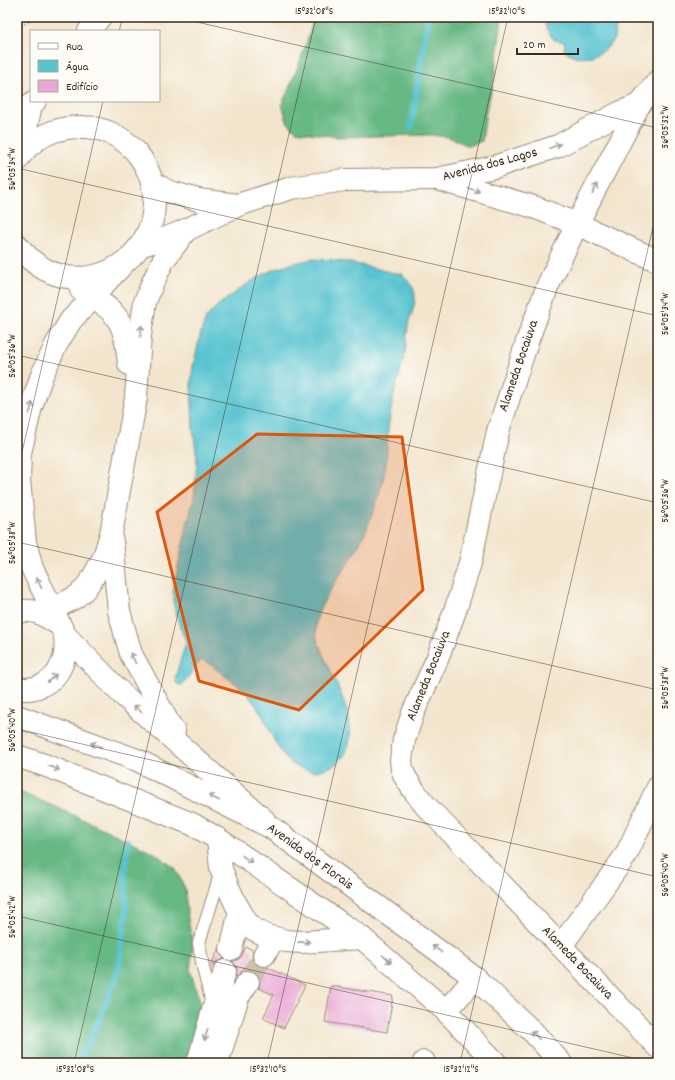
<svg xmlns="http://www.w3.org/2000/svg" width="675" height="1080" font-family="Dekko,sans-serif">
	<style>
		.forest { fill: #66b884; stroke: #507151 }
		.water { fill: #57c3d0; stroke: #497677 }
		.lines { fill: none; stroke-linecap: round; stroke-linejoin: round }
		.stream { stroke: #57c3d0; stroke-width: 6 }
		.building { fill: #eaa6d5 }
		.minor-tunnel { stroke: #cec0aa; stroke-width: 22; stroke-dasharray: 22 11; stroke-linecap: butt }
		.service-casing { stroke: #978876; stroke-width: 14 }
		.minor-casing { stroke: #978876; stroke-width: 24 }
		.tertiary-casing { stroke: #978876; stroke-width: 24 }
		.path { stroke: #978876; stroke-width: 2.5; stroke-dasharray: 1 3; stroke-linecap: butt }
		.service { stroke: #fff; stroke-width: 12 }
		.minor { stroke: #fff; stroke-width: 22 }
		.tertiary { stroke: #fff; stroke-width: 22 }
		.oneway { stroke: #a79f9a }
		.marked { fill: #df570d; fill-opacity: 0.2; stroke: #df570d; stroke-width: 3; stroke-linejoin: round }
		.ticks { fill: none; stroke: #3b2a1e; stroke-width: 1; stroke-opacity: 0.45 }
		.labels { text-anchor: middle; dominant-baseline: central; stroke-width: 3; stroke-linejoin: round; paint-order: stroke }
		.street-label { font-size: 14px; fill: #3b2a1e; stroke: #fdfcf7 }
		.neatline { fill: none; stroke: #3b2a1e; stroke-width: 1.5 }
		.ticks-label { font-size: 10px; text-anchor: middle; fill: #3b2a1e }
	</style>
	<rect width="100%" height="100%" fill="#fdfcf7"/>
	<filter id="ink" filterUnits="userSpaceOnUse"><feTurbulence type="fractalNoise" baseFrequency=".025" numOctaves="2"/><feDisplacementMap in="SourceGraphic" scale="8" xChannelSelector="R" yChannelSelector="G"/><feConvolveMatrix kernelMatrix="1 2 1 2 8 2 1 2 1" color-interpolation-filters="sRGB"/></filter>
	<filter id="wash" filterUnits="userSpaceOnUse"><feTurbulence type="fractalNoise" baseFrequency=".012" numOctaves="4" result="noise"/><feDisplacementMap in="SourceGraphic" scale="16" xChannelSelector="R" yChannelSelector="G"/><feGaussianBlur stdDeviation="0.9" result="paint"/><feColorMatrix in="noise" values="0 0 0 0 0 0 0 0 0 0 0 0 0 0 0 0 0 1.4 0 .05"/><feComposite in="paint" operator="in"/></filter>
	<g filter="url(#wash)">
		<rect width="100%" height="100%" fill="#f3e5cd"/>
		<g class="forest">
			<path d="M 314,17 L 502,17 L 494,81 L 486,112 L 482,141 L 469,146 L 448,137 L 431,135 L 337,137 L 296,131 L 287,122 L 282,104 C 295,76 306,47 314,17 Z"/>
			<path d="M 17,791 L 63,810 L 153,852 L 175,868 L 185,888 L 187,912 L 193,947 L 190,970 L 203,1011 L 199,1033 L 182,1063 L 17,1063 Z"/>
		</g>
		<g class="water">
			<path d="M 543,17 L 618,17 L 614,39 L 605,50 L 593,56 L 577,57 L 564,51 L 565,42 L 554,40 L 547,30 Z"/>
			<path d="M 313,259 C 328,259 342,261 356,264 C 372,267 386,272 402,274 C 408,280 414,286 415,295 C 416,305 410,316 408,326 C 407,332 407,338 406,344 C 406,351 404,359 402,365 C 398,380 393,395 391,410 C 387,428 388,446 386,464 C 383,487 374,511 365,533 C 354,558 336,579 323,603 C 317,613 314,626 317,638 C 326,669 363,720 346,752 C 340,764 329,769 317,771 C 313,772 310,771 306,770 C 282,766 273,736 263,717 C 260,711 255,704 251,699 C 242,687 233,682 221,673 C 214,668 209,662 201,660 L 182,685 L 177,684 L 175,678 L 186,642 L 180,627 L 174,606 L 173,590 L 186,529 L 194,498 L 196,475 L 197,458 L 193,430 L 191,383 L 193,366 L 201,332 L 206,318 L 217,306 L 250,282 L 268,272 L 289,264 Z"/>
		</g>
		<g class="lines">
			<g class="stream">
				<path d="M 411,127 L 428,17"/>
				<path d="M 76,1063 L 87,1046 L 108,999 L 119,967 L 126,912 L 125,872 L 128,841"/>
			</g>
		</g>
		<g id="blocks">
			<g class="building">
				<path d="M 246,947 L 253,950 L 252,955 L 253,961 L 257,966 L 264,967 L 267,967 L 305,985 L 284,1028 L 263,1018 L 274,995 L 259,988 L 260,982 L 259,977 L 255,972 L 249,970 L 243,971 L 236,977 L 237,968 L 234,963 L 232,961 L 235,961 L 240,958 Z"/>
				<path d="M 219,949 L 219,953 L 224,959 L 217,962 L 214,966 L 211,964 Z"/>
				<path d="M 331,986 L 393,996 L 387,1032 L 325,1022 Z"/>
			</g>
		</g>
	</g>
	<g filter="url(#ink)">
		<use href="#blocks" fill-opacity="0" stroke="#978876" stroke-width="1"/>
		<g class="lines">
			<path class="minor-tunnel" d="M 248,982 L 264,955"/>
			<g class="service-casing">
				<path id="service" d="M 212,1003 L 203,968 L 199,943 L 221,872"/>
			</g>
			<g class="minor-casing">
				<g id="minor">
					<path d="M 89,31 L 100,17"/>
					<path d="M 639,105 L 577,224 L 548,285 L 528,339 L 498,431 L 470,563 L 456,608 L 438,657 L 413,713 L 404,740 L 401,760 L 402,769 L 405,777 L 415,792 L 425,805 L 658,1047"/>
					<path d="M 20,156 L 31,105 L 35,101"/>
					<path d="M 17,160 C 32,137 57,126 84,127 C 104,127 124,138 137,153 C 148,167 155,185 154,203 C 154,257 95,295 46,270 C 34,264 25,255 17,245"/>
					<path d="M 440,180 L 534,207 L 577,224 L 658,261"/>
					<path d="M 152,182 L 167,191 L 198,200 L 238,205"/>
					<path d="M 142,245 L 164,239 L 186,230 L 238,205 L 291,188 L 345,180 L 437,179 L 494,167 L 558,146 L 619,113 L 639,105 L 658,81"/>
					<path d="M 81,290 C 91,297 106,304 114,314 C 126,328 127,346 129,364"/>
					<path d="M 112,541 L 119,611 L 131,654 L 169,724 L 174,731"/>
					<path d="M 17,612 C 33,608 42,614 55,622"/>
					<path d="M 43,614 L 76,597 L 84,590 L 92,579 L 104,557 L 111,534 L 136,398 L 140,335 L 145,302 L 152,284 L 163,261 L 186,230"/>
					<path d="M 65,635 L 122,694 L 264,820"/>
					<path d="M 17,688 C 35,692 54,683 61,666 C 66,657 66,645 65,635 L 32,568 L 25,542 L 19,480 L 20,453 L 31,407 L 42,375 L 56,345 L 71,320 L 94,297 L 105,283 L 124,263"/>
					<path d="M 218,839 L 221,869 L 228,887 L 237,906 L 246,921 L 253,929 L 267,936 L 286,941 L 302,942 L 362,938"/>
					<path d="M 561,946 L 626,855 L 658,787"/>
					<path d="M 231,949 L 240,911"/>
					<path d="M 264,955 L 274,938"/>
					<path d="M 198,1063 C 207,1032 215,1002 225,971"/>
					<path d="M 217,1063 L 238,997 L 248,982"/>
					<path d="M 424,1063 L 424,1062"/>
				</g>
			</g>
			<g class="tertiary-casing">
				<g id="tertiary">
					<path d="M 17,716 L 137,760 L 272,828 L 475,978 L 534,1033 L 561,1063"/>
					<path d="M 17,756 L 47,766 L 192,824 L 218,839 L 362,938 L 446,1011 L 496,1063"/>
					<path d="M 446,1011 L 475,978"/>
				</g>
			</g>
			<path class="path" d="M 17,27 L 39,17"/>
			<use href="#service" class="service"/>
			<use href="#minor" class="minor"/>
			<use href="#tertiary" class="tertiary"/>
		</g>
		<defs><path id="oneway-shaft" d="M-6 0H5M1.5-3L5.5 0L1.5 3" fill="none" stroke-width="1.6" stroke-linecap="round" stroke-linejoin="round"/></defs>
		<g class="oneway">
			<use href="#oneway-shaft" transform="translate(555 146) rotate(-21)"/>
			<use href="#oneway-shaft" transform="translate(595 189) rotate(-63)"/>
			<use href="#oneway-shaft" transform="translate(474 190) rotate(17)"/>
			<use href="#oneway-shaft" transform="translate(141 331) rotate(-83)"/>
			<use href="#oneway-shaft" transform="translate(31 408) rotate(-74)"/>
			<use href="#oneway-shaft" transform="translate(39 583) rotate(-115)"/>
			<use href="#oneway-shaft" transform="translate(133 658) rotate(-116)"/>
			<use href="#oneway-shaft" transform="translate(52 678) rotate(-43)"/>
			<use href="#oneway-shaft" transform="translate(138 709) rotate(-138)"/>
			<use href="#oneway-shaft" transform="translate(96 745) rotate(-160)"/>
			<use href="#oneway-shaft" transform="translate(54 768) rotate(22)"/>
			<use href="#oneway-shaft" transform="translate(214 798) rotate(-153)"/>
			<use href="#oneway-shaft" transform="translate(247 859) rotate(34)"/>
			<use href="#oneway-shaft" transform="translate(304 942) rotate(-1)"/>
			<use href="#oneway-shaft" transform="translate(437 949) rotate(-143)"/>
			<use href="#oneway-shaft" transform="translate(387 959) rotate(41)"/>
			<use href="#oneway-shaft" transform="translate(206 1035) rotate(107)"/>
			<use href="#oneway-shaft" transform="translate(535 1035) rotate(-134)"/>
		</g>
	</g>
	<path class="marked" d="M 257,434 L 402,437 L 423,590 L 299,710 L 199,681 L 157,512 Z"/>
	<path class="ticks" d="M 175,17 L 658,128M 119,31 L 123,17M 17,168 L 658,316M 17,355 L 658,503M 17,474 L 103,101M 17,542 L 658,690M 17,729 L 658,877M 17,916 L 655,1063M 74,1063 L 316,17M 267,1063 L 508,17M 460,1063 L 658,205M 653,1063 L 658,1041"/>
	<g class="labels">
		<g class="street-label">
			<text transform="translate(490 165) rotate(-15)">Avenida dos Lagos</text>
			<text transform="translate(519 366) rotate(-71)">Alameda Bocaiuva</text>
			<text transform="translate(429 676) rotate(-68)">Alameda Bocaiuva</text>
			<text transform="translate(310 857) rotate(36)">Avenida dos Florais</text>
			<text transform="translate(577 963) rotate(46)">Alameda Bocaiuva</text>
		</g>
	</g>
	<rect width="675" height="1080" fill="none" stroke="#fdfcf7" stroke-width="44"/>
	<rect x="30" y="30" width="130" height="72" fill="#fdfcf7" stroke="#afa8a0"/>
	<rect x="38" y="43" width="20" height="6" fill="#ffffff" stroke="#afa8a0"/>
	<text x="66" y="50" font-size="12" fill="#3b2a1e">Rua</text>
	<rect x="38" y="60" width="20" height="12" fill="#57c3d0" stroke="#afa8a0"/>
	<text x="66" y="70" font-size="12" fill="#3b2a1e">Água</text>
	<rect x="38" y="80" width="20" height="12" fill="#eaa6d5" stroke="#afa8a0"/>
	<text x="66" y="90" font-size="12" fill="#3b2a1e">Edifício</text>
	<path d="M517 48v6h61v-6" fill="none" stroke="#3b2a1e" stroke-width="2"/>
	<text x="523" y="48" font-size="12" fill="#3b2a1e" stroke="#fdfcf7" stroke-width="3" paint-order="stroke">20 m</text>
	<rect x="22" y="22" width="631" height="1036" class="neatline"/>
	<g class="ticks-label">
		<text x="314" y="14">15°32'08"S</text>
		<text x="507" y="14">15°32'10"S</text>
		<text transform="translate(664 127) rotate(-90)" y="4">56°05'32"W</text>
		<text transform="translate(11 169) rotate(-90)" y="4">56°05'34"W</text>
		<text transform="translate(664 314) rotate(-90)" y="4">56°05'34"W</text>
		<text transform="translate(11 356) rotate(-90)" y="4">56°05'36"W</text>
		<text transform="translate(664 501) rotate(-90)" y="4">56°05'36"W</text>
		<text transform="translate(11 543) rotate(-90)" y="4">56°05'38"W</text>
		<text transform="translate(664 688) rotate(-90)" y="4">56°05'38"W</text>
		<text transform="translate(11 730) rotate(-90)" y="4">56°05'40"W</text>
		<text transform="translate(664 875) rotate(-90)" y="4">56°05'40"W</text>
		<text transform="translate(11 917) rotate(-90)" y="4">56°05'42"W</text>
		<text x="75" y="1072">15°32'08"S</text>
		<text x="268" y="1072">15°32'10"S</text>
		<text x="461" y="1072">15°32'12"S</text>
	</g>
</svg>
